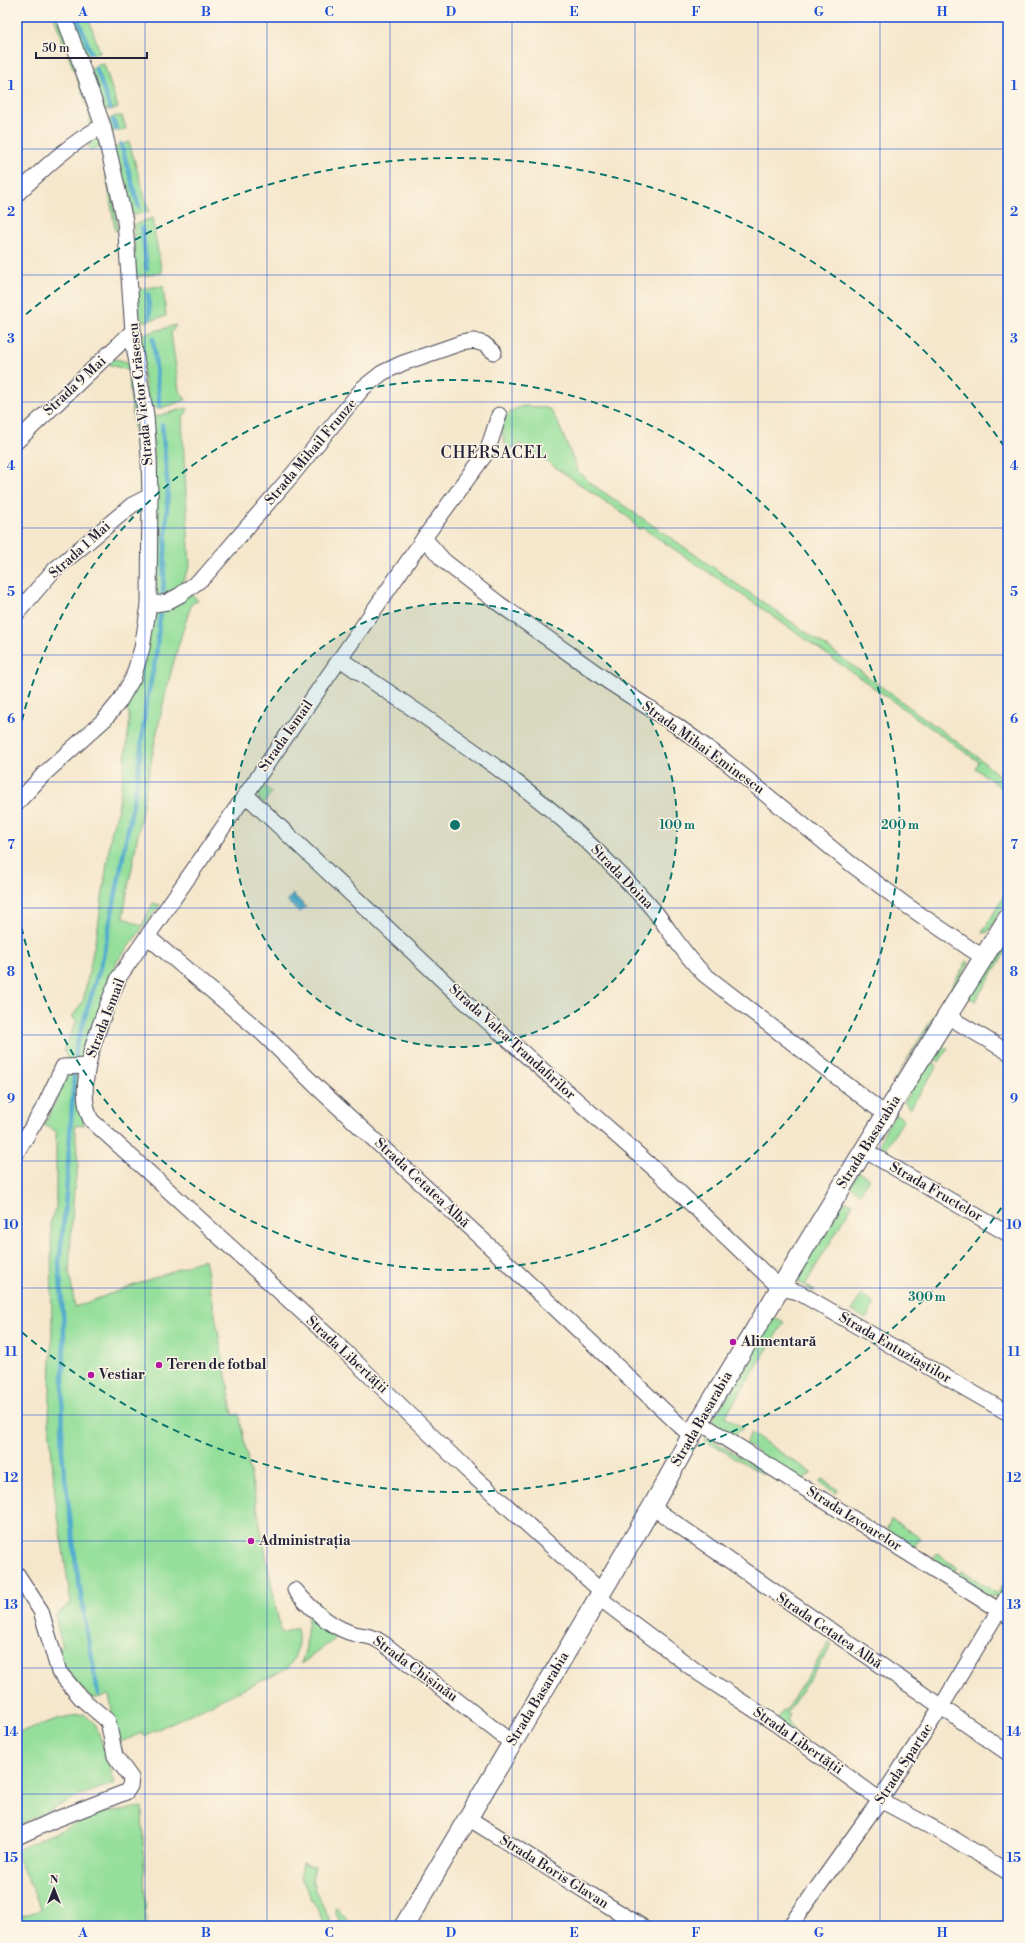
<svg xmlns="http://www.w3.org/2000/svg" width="1025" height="1943" font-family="'Libre Bodoni',serif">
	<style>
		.green { fill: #95df9b; stroke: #5c806b }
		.water { fill: #50abce; stroke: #396684 }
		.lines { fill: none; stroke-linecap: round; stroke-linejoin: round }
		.stream { stroke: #50abce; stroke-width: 4.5 }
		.minor-casing { stroke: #424051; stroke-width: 17 }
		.tertiary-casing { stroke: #424051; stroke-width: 21 }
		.minor { stroke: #fff; stroke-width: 15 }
		.tertiary { stroke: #fff; stroke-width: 19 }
		.grid { fill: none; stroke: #1d4ed8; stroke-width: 1; stroke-opacity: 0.55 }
		.ring { fill: none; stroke: #0f766e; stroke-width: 2; stroke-dasharray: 7 5 }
		.poi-dot { fill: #b5179e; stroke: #fcf5e5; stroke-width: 1.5 }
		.labels { text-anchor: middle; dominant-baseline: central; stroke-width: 3; stroke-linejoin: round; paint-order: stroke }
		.street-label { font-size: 14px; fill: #22223b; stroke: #fcf5e5 }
		.poi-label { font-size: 14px; font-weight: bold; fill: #22223b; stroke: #fcf5e5; text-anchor: start }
		.quarter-label { font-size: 16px; letter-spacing: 1px; fill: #22223b; stroke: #fcf5e5 }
		.centre { fill: #0f766e; stroke: #fcf5e5; stroke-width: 2 }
		.ring-label { font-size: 12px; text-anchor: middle; font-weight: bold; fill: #0f766e; stroke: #fcf5e5; stroke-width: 3; stroke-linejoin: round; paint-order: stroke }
		.neatline { fill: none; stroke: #1d4ed8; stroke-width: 1.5 }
		.grid-label { font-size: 13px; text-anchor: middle; font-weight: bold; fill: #1d4ed8 }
	</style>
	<rect width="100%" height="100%" fill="#fcf5e5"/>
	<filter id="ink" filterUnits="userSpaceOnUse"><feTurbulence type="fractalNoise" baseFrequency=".025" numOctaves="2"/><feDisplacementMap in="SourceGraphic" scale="8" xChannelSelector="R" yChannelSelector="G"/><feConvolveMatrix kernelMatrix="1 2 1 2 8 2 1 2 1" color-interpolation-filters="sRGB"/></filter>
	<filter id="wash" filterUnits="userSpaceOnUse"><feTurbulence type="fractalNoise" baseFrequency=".012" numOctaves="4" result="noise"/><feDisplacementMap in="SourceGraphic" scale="16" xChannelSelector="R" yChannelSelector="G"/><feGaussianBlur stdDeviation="0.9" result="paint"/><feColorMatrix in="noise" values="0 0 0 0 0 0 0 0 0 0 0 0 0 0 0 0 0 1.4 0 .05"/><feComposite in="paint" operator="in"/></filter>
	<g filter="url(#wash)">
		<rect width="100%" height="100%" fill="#f5e7cc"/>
		<g class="green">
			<path d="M 54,17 L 59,17 L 67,44 L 65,47 Z"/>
			<path d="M 69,17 L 88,17 L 100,52 L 83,56 Z"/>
			<path d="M 70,54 L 93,113 L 93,122 L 89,126 L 91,115 L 68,55 Z"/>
			<path d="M 104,64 L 118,108 L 109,110 L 102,109 L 89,71 L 97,65 Z"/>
			<path d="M 116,116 L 122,116 L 126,129 L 110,132 L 108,120 Z"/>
			<path d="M 96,138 L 98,138 C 110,168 114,199 118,230 L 115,231 L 104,158 L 99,146 L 90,150 L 88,143 Z"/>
			<path d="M 129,142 L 149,211 L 135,215 L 131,214 L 113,148 Z"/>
			<path d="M 152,218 L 162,273 L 135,277 L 134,225 Z"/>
			<path d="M 163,286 L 166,316 L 144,322 L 138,315 L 135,289 Z"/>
			<path d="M 176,325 L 171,333 L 179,390 L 186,400 L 158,409 L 149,406 L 137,341 L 141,335 Z"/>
			<path d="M 114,359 C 121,360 129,361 133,368 C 142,382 143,452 144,473 L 139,473 L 128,370 L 110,365 L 110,361 Z"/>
			<path d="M 523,406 L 543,407 L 551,410 L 558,423 L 578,471 L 590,483 L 664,533 L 827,647 L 979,758 L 1008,784 L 1008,793 L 975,768 L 979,762 L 757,605 L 643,528 L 638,529 L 628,517 L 521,444 L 508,450 C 498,429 499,413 523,406 Z"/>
			<path d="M 187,408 L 188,410 L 182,419 L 190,567 L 176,593 L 157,598 L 153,417 Z"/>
			<path d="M 191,593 L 198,601 L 192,603 C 165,680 151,759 137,839 C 133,865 127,891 123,917 L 142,926 L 153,903 L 160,905 L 116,963 L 85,1054 L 79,1059 L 68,1061 L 64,1049 L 77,1021 L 72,1017 L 83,1001 L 98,927 L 112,828 L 118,811 L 129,727 L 129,714 L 125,706 L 151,612 Z"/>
			<path d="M 262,785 L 272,792 L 263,804 C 257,796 255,793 262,785 Z"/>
			<path d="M 1008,889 L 1008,899 L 988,932 L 982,933 Z"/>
			<path d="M 1008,932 L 1008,948 L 975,1001 L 968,997 Z"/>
			<path d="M 967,961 L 969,963 L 952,991 L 950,989 Z"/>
			<path d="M 938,1009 L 939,1012 L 893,1083 Z"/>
			<path d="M 937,1046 L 948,1048 L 939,1062 L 930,1056 Z"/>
			<path d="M 927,1060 L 937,1066 L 910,1109 L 904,1102 Z"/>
			<path d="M 71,1074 L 79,1077 L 82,1085 L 84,1125 L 75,1126 L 78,1166 L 74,1189 L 69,1270 L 75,1307 L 205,1259 L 233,1415 L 239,1414 L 279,1623 L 282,1633 L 297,1628 C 300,1643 297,1656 287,1669 L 143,1736 L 142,1733 L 118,1743 L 109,1695 L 92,1699 C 78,1683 63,1671 58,1649 L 62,1645 L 55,1616 L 71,1603 L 55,1495 L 49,1421 L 52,1332 L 51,1219 L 56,1208 L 56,1131 L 44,1125 L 55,1103 L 65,1076 Z"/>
			<path d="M 895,1114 L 904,1119 L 885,1150 L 888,1155 L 913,1168 L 908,1170 C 901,1165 890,1161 884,1154 C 874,1143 889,1124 895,1114 Z"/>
			<path d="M 859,1172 L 869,1178 L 860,1193 L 850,1186 Z"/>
			<path d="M 844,1200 L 853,1204 L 805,1285 L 815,1291 L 811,1291 L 800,1283 L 797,1276 Z"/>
			<path d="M 861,1295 L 875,1303 L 866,1319 L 852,1311 Z"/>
			<path d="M 775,1319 L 784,1322 L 725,1417 L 743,1428 L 734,1436 L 713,1423 L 712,1420 L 771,1320 Z"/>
			<path d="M 751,1433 L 812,1473 L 802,1480 L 745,1444 Z"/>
			<path d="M 707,1437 L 765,1472 L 763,1474 L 704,1440 Z"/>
			<path d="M 822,1479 L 838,1490 L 836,1493 L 820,1483 Z"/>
			<path d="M 891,1519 L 920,1538 L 914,1548 L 888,1533 L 887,1528 Z"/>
			<path d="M 937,1554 L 958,1568 L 953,1575 L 932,1562 Z"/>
			<path d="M 962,1571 L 998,1594 L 1008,1576 L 1008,1588 L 1001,1598 L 985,1595 L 957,1577 Z"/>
			<path d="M 308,1614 L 340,1635 L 301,1664 L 306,1647 Z"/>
			<path d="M 829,1643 L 832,1645 L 787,1713 L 790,1715 L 787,1720 L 796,1734 L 777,1720 L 783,1710 L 785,1711 Z"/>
			<path d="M 84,1714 L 96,1725 L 115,1783 L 82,1795 L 18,1825 L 17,1733 L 60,1718 Z"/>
			<path d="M 142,1807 L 146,1926 L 17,1926 L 17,1917 L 42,1910 L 17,1857 L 17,1850 L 99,1813 Z"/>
			<path d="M 302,1863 L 315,1867 L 312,1880 L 315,1890 L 333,1926 L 326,1926 L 301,1878 Z"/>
			<path d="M 335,1906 L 352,1926 L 343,1926 L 335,1912 Z"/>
		</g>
		<path class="water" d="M 293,894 L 306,907 L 299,913 L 287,901 Z"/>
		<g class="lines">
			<g class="stream">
				<path d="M 77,17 L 91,53"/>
				<path d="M 96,68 L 110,108"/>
				<path d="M 113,120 L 116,129"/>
				<path d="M 121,144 L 139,207"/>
				<path d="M 142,228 L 147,269"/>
				<path d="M 148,294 L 150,318"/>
				<path d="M 153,338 L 160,406"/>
				<path d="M 162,425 L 168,490 L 163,593"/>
				<path d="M 98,1694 L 76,1565 L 62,1452 L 64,1326 L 59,1263 L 65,1209 L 76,1046 L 103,957 L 116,893 L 137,782 L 146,704 L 156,657 L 160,615"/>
			</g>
		</g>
	</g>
	<g filter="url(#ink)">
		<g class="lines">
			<g class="minor-casing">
				<g id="minor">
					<path d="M 17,194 C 43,169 71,142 103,126"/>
					<path d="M 499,415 L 487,452 L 424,538 L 119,977 C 104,1014 72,1082 91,1120 L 336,1343 L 467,1470 L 601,1591"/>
					<path d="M 17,441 L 133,331"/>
					<path d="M 424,538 L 444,561 L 498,603 L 609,682 L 677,726 L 720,757 L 851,864 L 906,905 L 972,950 L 984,957"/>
					<path d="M 149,605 L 167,602 L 180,595 L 204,577 L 292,475 L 363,388 L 382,373 L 403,363 L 461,343 L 474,341 L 484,344 L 494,352"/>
					<path d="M 17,613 L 53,571 L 132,505 L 150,496"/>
					<path d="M 340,659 C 429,721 524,779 602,856 C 620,874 640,893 656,913 C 672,934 686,957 705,975 L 886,1115"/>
					<path d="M 246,795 L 469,1005 L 659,1173 L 780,1288 L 798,1292 L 1008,1413"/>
					<path d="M 17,803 L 44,774 L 105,719 L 119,702 L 133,678 L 142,648 L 149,605 L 150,496 L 149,457 L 146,415 L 134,346 L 125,221 L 103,126 L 64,17"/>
					<path d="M 148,937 L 262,1033 L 319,1089 L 486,1243 L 691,1436"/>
					<path d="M 947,1016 L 1008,1052"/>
					<path d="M 864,1150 L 1008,1234"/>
					<path d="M 17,1152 L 44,1107 L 63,1067 L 88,1066"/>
					<path d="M 699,1422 L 1008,1616"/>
					<path d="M 652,1507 L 1008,1753"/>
					<path d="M 17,1574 L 41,1611 L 59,1672 L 81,1698 L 108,1721 L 115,1756 L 131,1778 L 130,1786 L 126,1792 L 52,1821 L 17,1837"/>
					<path d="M 295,1590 C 310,1608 331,1628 355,1634 C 369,1637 371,1635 384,1644 L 512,1743"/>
					<path d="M 598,1597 L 700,1674 L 776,1724 L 880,1800 L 952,1838 L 1008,1872"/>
					<path d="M 468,1818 L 641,1926"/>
					<path d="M 790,1926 L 880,1800 L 941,1707 L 1008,1595"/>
				</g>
			</g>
			<g class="tertiary-casing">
				<path id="tertiary" d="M 404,1926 L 652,1507 L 699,1422 L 864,1150 L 1008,918"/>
			</g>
			<use href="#minor" class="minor"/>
			<use href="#tertiary" class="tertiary"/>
		</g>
	</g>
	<path class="grid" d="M 145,17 L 145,1926M 267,17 L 267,1926M 390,17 L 390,1926M 512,17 L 512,1926M 635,17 L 635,1926M 758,17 L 758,1926M 880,17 L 880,1926M 17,149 L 1008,149M 17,275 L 1008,275M 17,402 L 1008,402M 17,528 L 1008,528M 17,655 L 1008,655M 17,782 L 1008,782M 17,908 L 1008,908M 17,1035 L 1008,1035M 17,1161 L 1008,1161M 17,1288 L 1008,1288M 17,1415 L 1008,1415M 17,1541 L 1008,1541M 17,1668 L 1008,1668M 17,1794 L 1008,1794"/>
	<circle cx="455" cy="825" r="222" fill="#0f766e" fill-opacity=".12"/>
	<g class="ring">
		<circle cx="455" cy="825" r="222"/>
		<path d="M17 744A445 445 0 1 1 17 906"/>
		<path d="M1008 1198A667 667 0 0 1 17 1328M17 322A667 667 0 0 1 1008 452"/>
	</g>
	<g class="poi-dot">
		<circle cx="733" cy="1342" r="4"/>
		<circle cx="159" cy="1365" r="4"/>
		<circle cx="91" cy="1375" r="4"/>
		<circle cx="251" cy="1541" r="4"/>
	</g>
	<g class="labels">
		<g class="street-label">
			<text transform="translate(75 386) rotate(-43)">Strada 9 Mai</text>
			<text transform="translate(141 394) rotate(-96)">Strada Victor Crăsescu</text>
			<text transform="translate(311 452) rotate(-50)">Strada Mihail Frunze</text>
			<text transform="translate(80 550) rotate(-42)">Strada 1 Mai</text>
			<text transform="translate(286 736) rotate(-55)">Strada Ismail</text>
			<text transform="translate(703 748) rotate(36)">Strada Mihai Eminescu</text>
			<text transform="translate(622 877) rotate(46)">Strada Doina</text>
			<text transform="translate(106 1018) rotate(-69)">Strada Ismail</text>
			<text transform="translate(512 1042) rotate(42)">Strada Valea Trandafirilor</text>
			<text transform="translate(869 1142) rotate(-58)">Strada Basarabia</text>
			<text transform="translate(422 1183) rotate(43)">Strada Cetatea Albă</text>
			<text transform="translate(936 1192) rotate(30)">Strada Fructelor</text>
			<text transform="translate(895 1348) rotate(30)">Strada Entuziaștilor</text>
			<text transform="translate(347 1355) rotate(43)">Strada Libertății</text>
			<text transform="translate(702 1419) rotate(-60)">Strada Basarabia</text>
			<text transform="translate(854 1519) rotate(32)">Strada Izvoarelor</text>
			<text transform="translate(829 1631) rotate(34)">Strada Cetatea Albă</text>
			<text transform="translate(415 1669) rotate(36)">Strada Chișinău</text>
			<text transform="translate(538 1699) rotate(-59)">Strada Basarabia</text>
			<text transform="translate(798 1741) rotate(35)">Strada Libertății</text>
			<text transform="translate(904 1764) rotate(-57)">Strada Spartac</text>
			<text transform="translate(554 1872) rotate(32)">Strada Boris Glavan</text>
		</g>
		<g class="poi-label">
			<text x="741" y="1342">Alimentară</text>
			<text x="167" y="1365">Teren de fotbal</text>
			<text x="99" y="1375">Vestiar</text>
			<text x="259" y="1541">Administrația</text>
		</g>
		<g class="quarter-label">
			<text x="494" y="453">CHERSACEL</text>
		</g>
	</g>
	<circle cx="455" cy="825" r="6" class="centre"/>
	<g class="ring-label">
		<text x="677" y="829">100 m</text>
		<text x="900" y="829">200 m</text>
		<text x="927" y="1301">300 m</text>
	</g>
	<rect width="1025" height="1943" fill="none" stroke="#fcf5e5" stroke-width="44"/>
	<g transform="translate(54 1889)" stroke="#fcf5e5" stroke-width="3" paint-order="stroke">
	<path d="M0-3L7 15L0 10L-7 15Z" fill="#22223b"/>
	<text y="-6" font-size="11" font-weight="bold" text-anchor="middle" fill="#22223b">N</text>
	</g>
	<path d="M36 52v6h111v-6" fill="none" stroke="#22223b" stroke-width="2"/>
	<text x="42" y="52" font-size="12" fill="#22223b" stroke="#fcf5e5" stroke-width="3" paint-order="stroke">50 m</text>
	<rect x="22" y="22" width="981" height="1899" class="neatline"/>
	<g class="grid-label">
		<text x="83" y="16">A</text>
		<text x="206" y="16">B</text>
		<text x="329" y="16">C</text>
		<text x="451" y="16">D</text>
		<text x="574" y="16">E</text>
		<text x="696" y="16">F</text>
		<text x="819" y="16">G</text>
		<text x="942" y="16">H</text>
		<text x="11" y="90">1</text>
		<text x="1014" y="90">1</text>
		<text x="11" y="216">2</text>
		<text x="1014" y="216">2</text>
		<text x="11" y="343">3</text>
		<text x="1014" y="343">3</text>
		<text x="11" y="470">4</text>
		<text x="1014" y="470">4</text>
		<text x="11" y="596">5</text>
		<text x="1014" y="596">5</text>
		<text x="11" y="723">6</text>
		<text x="1014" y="723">6</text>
		<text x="11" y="849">7</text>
		<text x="1014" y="849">7</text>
		<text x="11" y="976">8</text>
		<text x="1014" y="976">8</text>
		<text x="11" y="1103">9</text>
		<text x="1014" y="1103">9</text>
		<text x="11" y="1229">10</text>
		<text x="1014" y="1229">10</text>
		<text x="11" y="1356">11</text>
		<text x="1014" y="1356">11</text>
		<text x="11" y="1482">12</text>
		<text x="1014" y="1482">12</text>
		<text x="11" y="1609">13</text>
		<text x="1014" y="1609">13</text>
		<text x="11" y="1736">14</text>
		<text x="1014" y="1736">14</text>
		<text x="11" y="1862">15</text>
		<text x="1014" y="1862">15</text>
		<text x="83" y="1937">A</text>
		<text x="206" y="1937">B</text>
		<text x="329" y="1937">C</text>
		<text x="451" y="1937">D</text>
		<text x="574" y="1937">E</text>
		<text x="696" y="1937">F</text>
		<text x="819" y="1937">G</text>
		<text x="942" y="1937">H</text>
	</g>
</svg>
